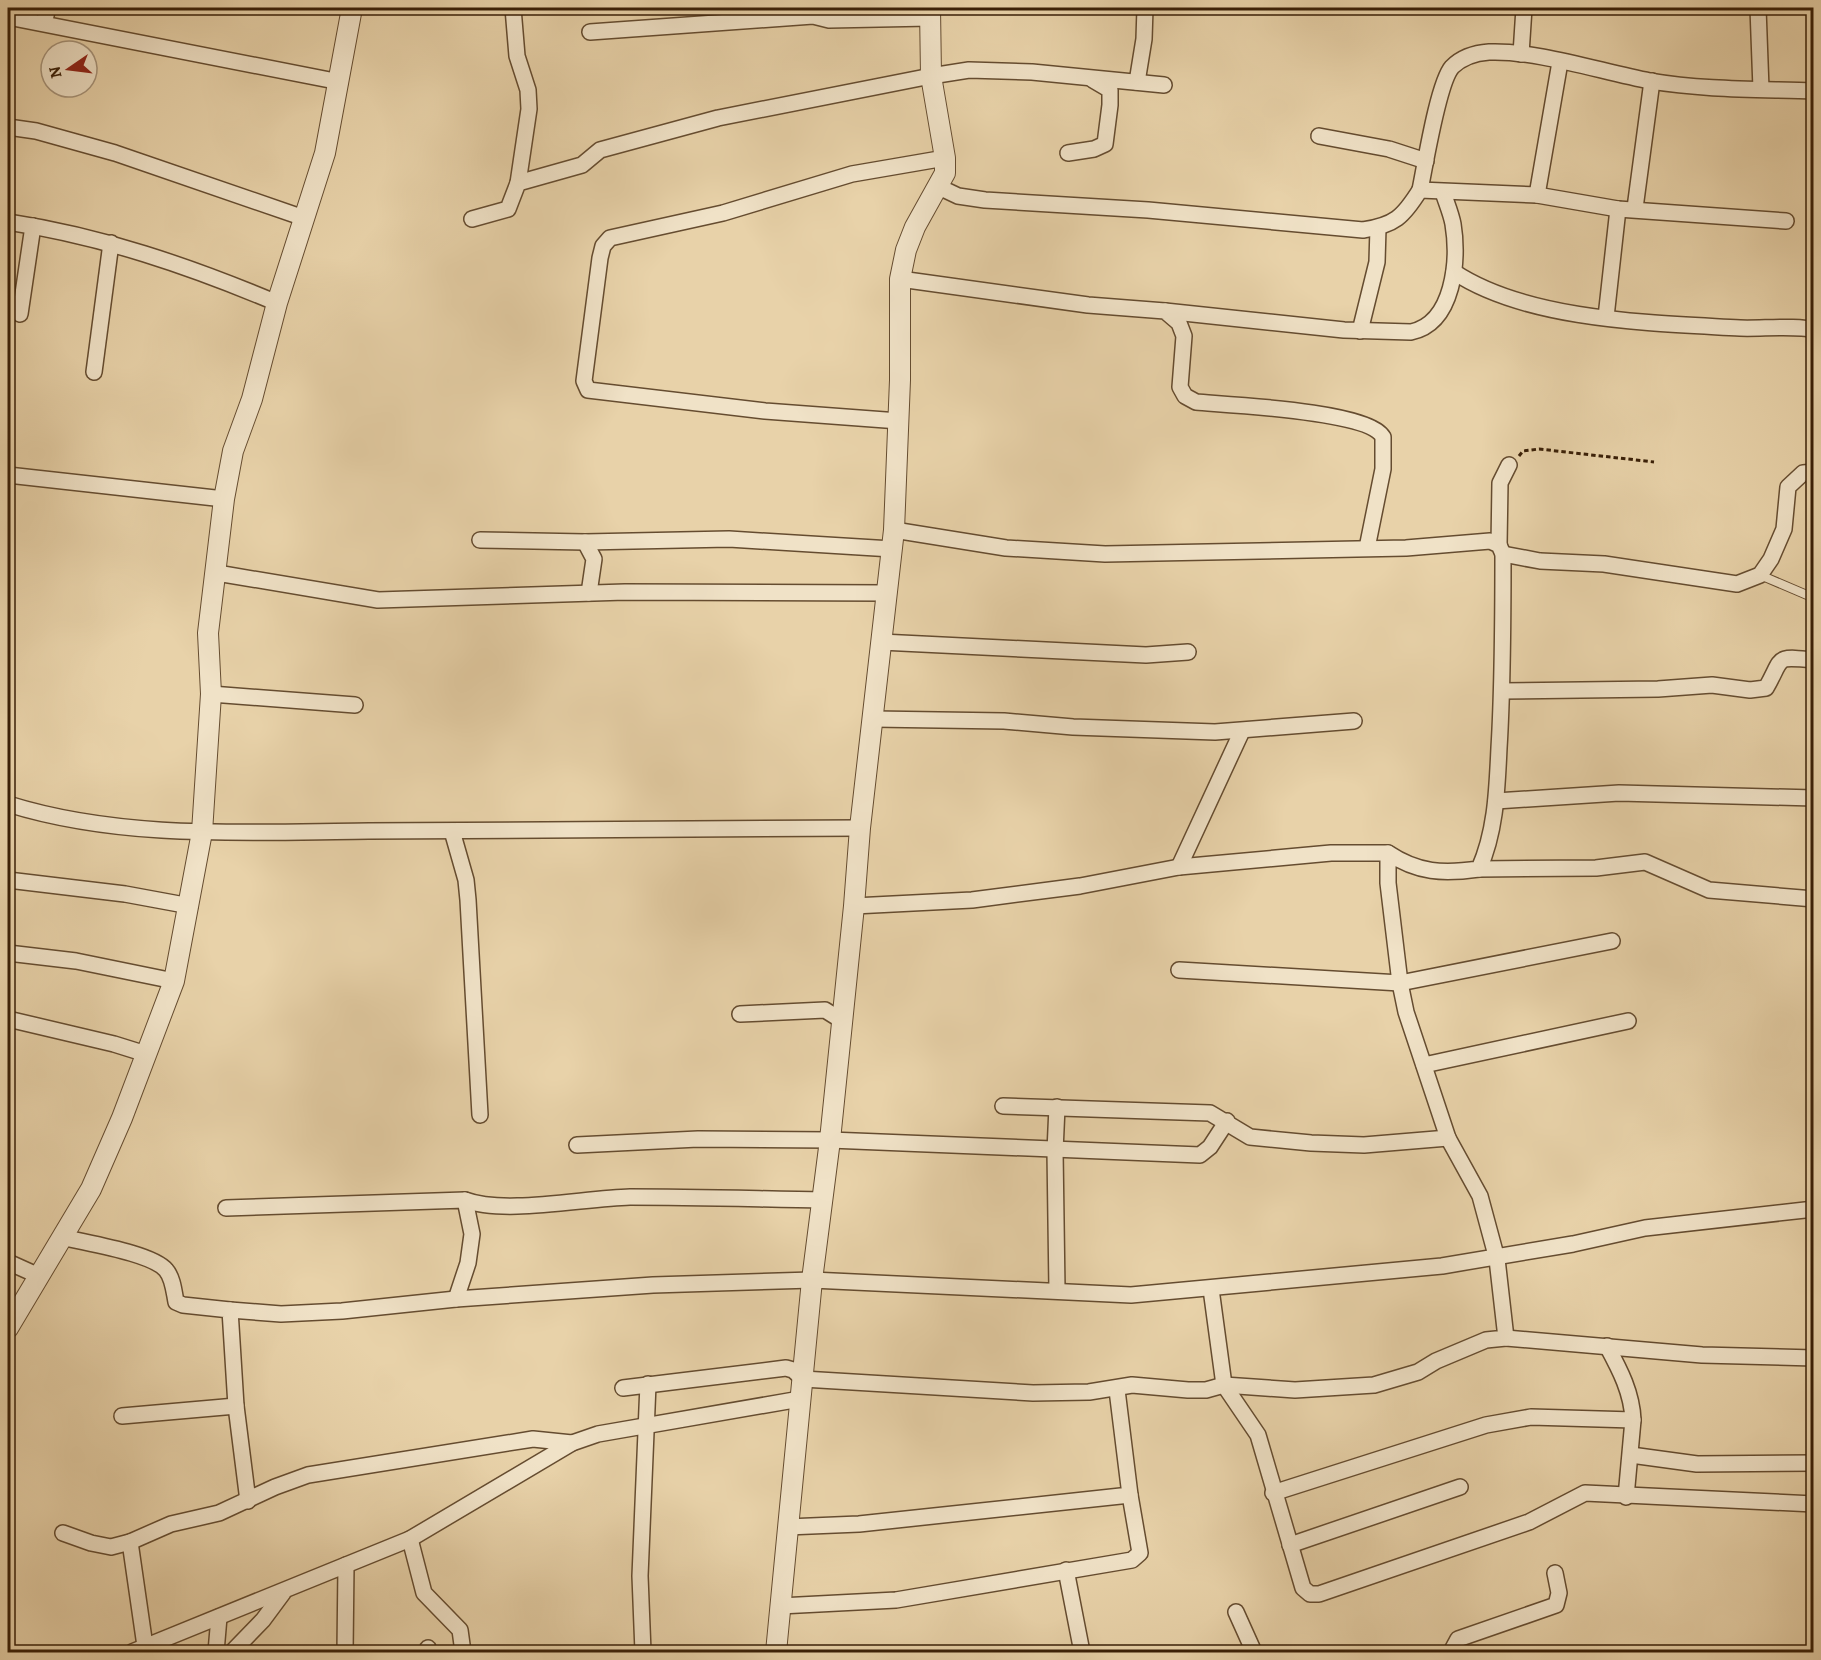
<svg xmlns="http://www.w3.org/2000/svg" width="1821" height="1660" font-family="Alegreya,serif">
	<style>
		.lines { fill: none; stroke-linecap: round; stroke-linejoin: round }
		.service-casing { stroke: #654c30; stroke-width: 10 }
		.minor-casing { stroke: #654c30; stroke-width: 18 }
		.tertiary-casing { stroke: #654c30; stroke-width: 22 }
		.path { stroke: #391f07; stroke-width: 3; stroke-dasharray: 4.5 3; stroke-linecap: butt }
		.service { stroke: #f0e2c7; stroke-width: 8 }
		.minor { stroke: #f0e2c7; stroke-width: 15 }
		.tertiary { stroke: #f0e2c7; stroke-width: 20 }
	</style>
	<rect width="100%" height="100%" fill="#e8d2a9"/>
	<filter id="stains"><feTurbulence type="fractalNoise" baseFrequency=".00333" numOctaves="4"/><feColorMatrix values="0 0 0 0 .2 0 0 0 0 .09 0 0 0 0 .02 0 0 0 .5 -.17"/></filter>
	<radialGradient id="worn" r=".72"><stop offset=".6" stop-color="#630" stop-opacity="0"/><stop offset="1" stop-color="#630" stop-opacity=".3"/></radialGradient>
	<g class="lines">
		<g class="service-casing">
			<path id="service" d="M 1760,575 L 1814,598"/>
		</g>
		<g class="minor-casing">
			<g id="minor">
				<path d="M 513,8 L 517,56 L 528,90 L 529,109 L 518,183"/>
				<path d="M 1758,8 L 1761,89"/>
				<path d="M 8,17 L 340,82"/>
				<path d="M 44,23 L 48,8"/>
				<path d="M 590,32 L 813,16 L 829,20 L 930,18"/>
				<path d="M 1521,54 L 1524,8"/>
				<path d="M 1137,82 L 1144,39 L 1145,8"/>
				<path d="M 8,127 L 36,131 L 115,153 L 304,218"/>
				<path d="M 1319,136 L 1389,149 L 1426,161"/>
				<path d="M 1068,153 L 1094,149 L 1105,144 L 1110,105 L 1110,90 L 1093,80"/>
				<path d="M 939,187 L 958,196 L 985,200 L 1148,210 L 1363,230 C 1395,225 1403,217 1420,190 L 1537,195 L 1618,209 L 1786,221"/>
				<path d="M 1420,190 C 1425,166 1438,83 1452,67 C 1462,57 1475,53 1489,52 C 1536,50 1602,72 1650,81 C 1704,90 1759,89 1814,91"/>
				<path d="M 1537,195 L 1560,62"/>
				<path d="M 1635,208 L 1652,81"/>
				<path d="M 472,219 L 508,209 L 518,183 L 582,165 L 600,150 L 718,118 L 931,76 L 969,70 L 1032,72 L 1164,85"/>
				<path d="M 8,222 C 101,236 189,266 277,303"/>
				<path d="M 1454,272 C 1528,321 1653,323 1740,328 C 1759,329 1798,325 1814,330"/>
				<path d="M 900,279 L 1088,305 L 1165,311 L 1179,323 L 1184,336 L 1180,387 L 1185,396 L 1196,402 C 1230,405 1369,411 1383,437 L 1383,469 L 1367,548"/>
				<path d="M 1165,311 L 1344,330 L 1411,332 C 1454,323 1459,260 1453,224 C 1451,213 1446,202 1443,192"/>
				<path d="M 20,314 L 33,226"/>
				<path d="M 1606,317 L 1618,209"/>
				<path d="M 1360,331 L 1377,262 L 1378,228"/>
				<path d="M 94,372 L 111,243"/>
				<path d="M 899,421 L 765,411 L 588,390 L 584,381 L 600,258 L 603,246 L 610,238 L 723,213 L 852,174 L 945,158"/>
				<path d="M 8,475 L 224,499"/>
				<path d="M 480,540 L 585,542 L 729,539 L 892,549"/>
				<path d="M 585,542 L 594,559 L 589,593"/>
				<path d="M 1499,545 L 1500,483 L 1509,465"/>
				<path d="M 1503,554 L 1540,561 L 1604,564 L 1737,584 L 1760,575 L 1771,559 L 1784,529 L 1788,487 L 1803,473 L 1814,472"/>
				<path d="M 217,573 L 378,600 L 625,592 L 886,593"/>
				<path d="M 881,642 L 1146,655 L 1188,652"/>
				<path d="M 1502,691 L 1658,689 L 1712,685 L 1750,690 L 1766,688 C 1784,657 1773,656 1814,660"/>
				<path d="M 211,694 L 355,705"/>
				<path d="M 874,719 L 1004,721 L 1073,727 L 1215,732 L 1354,721"/>
				<path d="M 1496,801 L 1619,793 L 1814,798"/>
				<path d="M 8,804 C 123,840 249,832 369,831 C 532,830 696,828 860,828"/>
				<path d="M 452,831 L 466,880 L 468,900 L 480,1115"/>
				<path d="M 1179,867 L 1242,731"/>
				<path d="M 1479,869 L 1596,868 L 1645,862 L 1709,890 L 1814,899"/>
				<path d="M 8,880 L 125,894 L 190,906"/>
				<path d="M 854,906 L 972,900 L 1080,886 L 1179,867 L 1331,853 L 1388,853"/>
				<path d="M 8,953 L 76,961 L 174,981"/>
				<path d="M 1179,970 L 1400,983 L 1612,941"/>
				<path d="M 740,1014 L 825,1010 L 841,1020"/>
				<path d="M 8,1019 L 114,1044 L 146,1054"/>
				<path d="M 1424,1065 L 1628,1021"/>
				<path d="M 1003,1106 L 1210,1113 L 1250,1137 L 1311,1143 L 1364,1145 L 1448,1138"/>
				<path d="M 577,1145 L 698,1139 L 830,1140 L 1200,1155 L 1210,1147 L 1227,1121"/>
				<path d="M 465,1200 C 505,1215 584,1198 630,1197 C 694,1197 759,1199 823,1200"/>
				<path d="M 226,1208 L 465,1200 L 472,1234 L 468,1263 L 456,1299"/>
				<path d="M 62,1237 C 85,1243 152,1253 166,1270 C 173,1278 174,1292 176,1302 L 183,1305 L 230,1310 L 236,1406 L 248,1501"/>
				<path d="M 8,1262 L 39,1276"/>
				<path d="M 1211,1289 L 1224,1385 L 1258,1435 L 1303,1588 L 1310,1594 L 1319,1594 L 1529,1522 L 1585,1493 L 1814,1504"/>
				<path d="M 1057,1290 L 1055,1151 L 1057,1107"/>
				<path d="M 230,1310 L 281,1314 L 342,1311 L 456,1299 L 653,1285 L 812,1280 L 1131,1295 L 1442,1266 L 1573,1244 L 1645,1228 L 1814,1209"/>
				<path d="M 1506,1338 L 1702,1355 L 1814,1358"/>
				<path d="M 623,1388 L 786,1368 L 793,1370 L 803,1379 L 1033,1393 L 1089,1392 L 1132,1385 L 1188,1390 L 1206,1390 L 1224,1385 L 1295,1390 L 1374,1385 L 1418,1372 L 1436,1361 L 1486,1340 L 1506,1338 L 1497,1259 L 1480,1196 L 1448,1138 L 1406,1012 L 1400,983 L 1388,883 L 1388,853 C 1418,873 1443,874 1479,869 C 1496,831 1497,789 1499,748 C 1503,683 1503,619 1503,554 L 1499,545 L 1490,541 L 1406,548 L 1105,554 L 1006,548 L 894,530"/>
				<path d="M 122,1416 L 236,1406"/>
				<path d="M 1631,1455 L 1697,1464 L 1814,1463"/>
				<path d="M 1273,1493 L 1486,1425 L 1531,1417 L 1633,1420 C 1632,1393 1620,1370 1607,1346"/>
				<path d="M 1626,1497 L 1633,1420"/>
				<path d="M 787,1527 L 859,1524 L 1130,1495 L 1117,1390"/>
				<path d="M 63,1533 L 91,1543 L 111,1547 L 130,1542 L 171,1524 L 219,1513 L 275,1487 L 308,1475 L 533,1439 L 572,1443"/>
				<path d="M 410,1539 L 424,1593 L 460,1630 L 463,1652"/>
				<path d="M 130,1542 L 145,1646"/>
				<path d="M 1290,1545 L 1460,1487"/>
				<path d="M 346,1565 L 410,1539 L 572,1443 L 598,1434 L 800,1399"/>
				<path d="M 1066,1570 L 1082,1652"/>
				<path d="M 780,1606 L 896,1600 L 1132,1560 L 1140,1553 L 1130,1495"/>
				<path d="M 1236,1612 L 1254,1652"/>
				<path d="M 428,1648 L 429,1652"/>
				<path d="M 132,1652 L 346,1565 L 345,1652"/>
				<path d="M 216,1652 L 219,1617"/>
				<path d="M 232,1652 L 263,1620 L 283,1593"/>
				<path d="M 643,1652 L 640,1576 L 648,1384"/>
				<path d="M 1451,1652 L 1458,1639 L 1556,1605 L 1559,1593 L 1555,1573"/>
			</g>
		</g>
		<g class="tertiary-casing">
			<g id="tertiary">
				<path d="M 8,1328 L 91,1189 L 122,1118 L 174,981 L 202,832 L 211,694 L 208,633 L 224,499 L 233,451 L 252,399 L 277,303 L 325,153 L 352,8"/>
				<path d="M 776,1652 L 812,1280 L 830,1140 L 854,906 L 860,828 L 894,530 L 900,380 L 900,279 L 906,250 L 915,227 L 945,173 L 945,158 L 931,76 L 930,8"/>
			</g>
		</g>
		<path class="path" d="M 1519,456 L 1523,451 L 1539,449 L 1654,462"/>
		<use href="#service" class="service"/>
		<use href="#minor" class="minor"/>
		<use href="#tertiary" class="tertiary"/>
	</g>
	<rect width="1821" height="1660" fill="none" stroke="#e8d2a9" stroke-width="30"/>
	<rect x="9" y="9" width="1803" height="1642" fill="none" stroke="#391f07" stroke-width="3"/>
	<rect x="15" y="15" width="1791" height="1630" fill="none" stroke="#391f07" stroke-width="1.5"/>
	<g transform="translate(69 69) rotate(256)"><circle r="28" fill="#f0e2c7" stroke="#a7947a" stroke-width="1.5"/>
	<path d="M0-4.5L10 22L0 15L-10 22Z" fill="#8f2418"/>
	<text y="-9" font-size="16" font-weight="bold" text-anchor="middle" fill="#391f07">N</text>
	</g>
	<rect width="100%" height="100%" filter="url(#stains)"/>
	<rect width="100%" height="100%" fill="url(#worn)"/>
</svg>
